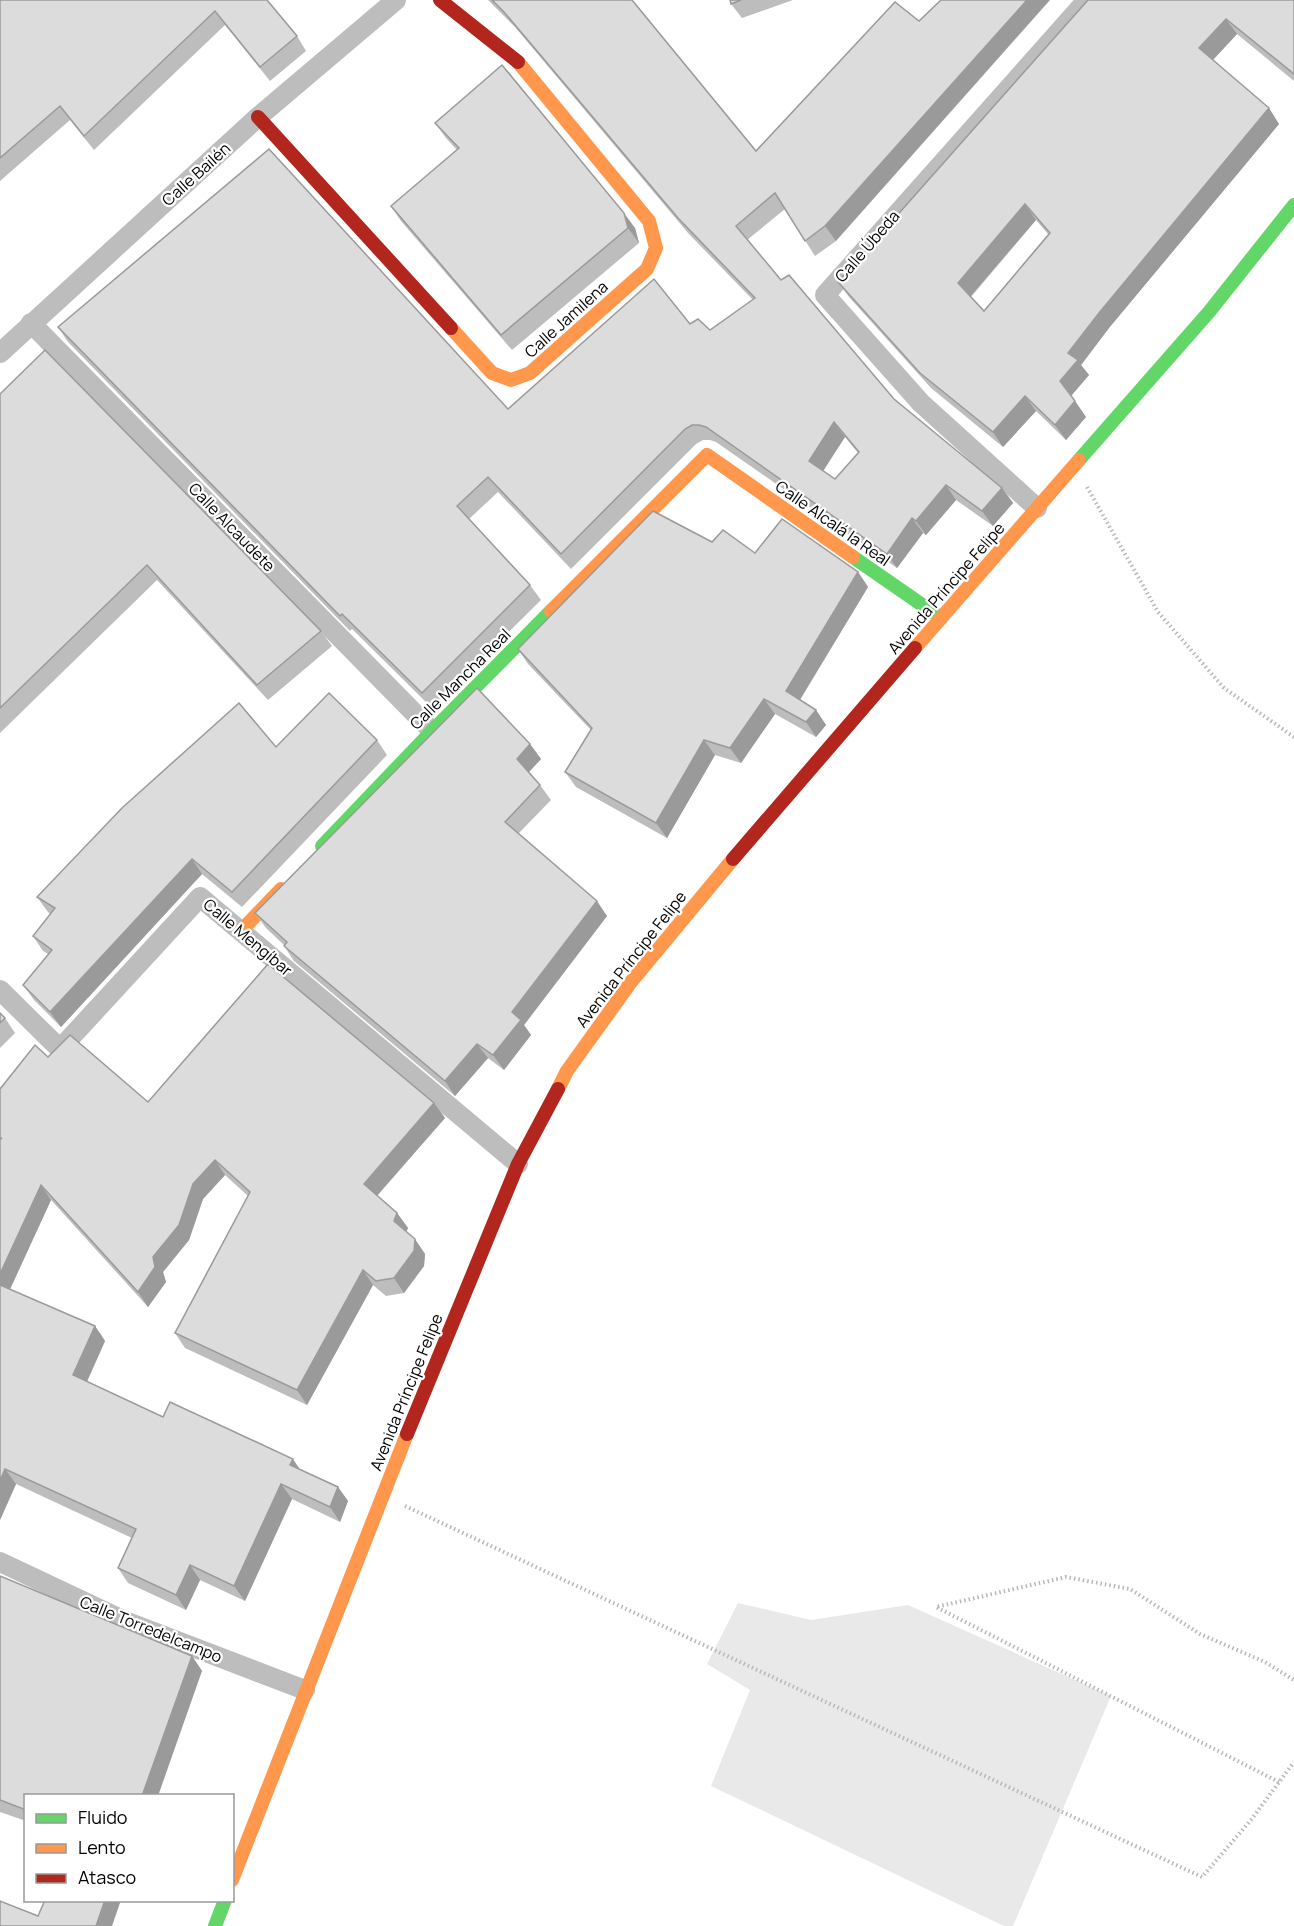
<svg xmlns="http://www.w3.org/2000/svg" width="1294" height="1926" font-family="Manrope,sans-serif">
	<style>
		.green { fill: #e9e9e9 }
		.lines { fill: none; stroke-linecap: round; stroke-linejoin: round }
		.path { stroke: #b8b8b8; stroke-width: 4; stroke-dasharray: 1.5 3; stroke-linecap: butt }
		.street { stroke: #bdbdbd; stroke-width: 20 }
		.fast { stroke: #63d668; stroke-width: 14 }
		.slow { stroke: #ff974d; stroke-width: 14 }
		.jam { stroke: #b3261e; stroke-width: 14 }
		.wall { fill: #bdbdbd; fill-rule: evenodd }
		.shaded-wall { fill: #9a9a9a }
		.building { fill: #dcdcdc; stroke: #9a9a9a; stroke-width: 1.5; fill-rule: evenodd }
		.labels { text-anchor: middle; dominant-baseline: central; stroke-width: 4.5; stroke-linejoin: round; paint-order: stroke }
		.street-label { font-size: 16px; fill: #000; stroke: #fff }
	</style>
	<rect width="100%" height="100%" fill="#fff"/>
	<path class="green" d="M 738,1603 L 811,1620 L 908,1605 L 1111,1696 L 1013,1926 L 1004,1926 L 711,1786 L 750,1690 L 707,1664 Z"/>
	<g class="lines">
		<g class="path">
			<path d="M 1087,487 L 1158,612 L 1224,688 L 1294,737"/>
			<path d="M 405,1506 L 1202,1877 L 1251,1820 L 1294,1762"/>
			<path d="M 1279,1782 L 936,1607 L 1066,1577 L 1130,1589 L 1200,1634 L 1265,1662 L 1294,1680"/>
		</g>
		<g class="street">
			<path d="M 31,323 L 432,731"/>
			<path d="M 0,353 L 258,117 L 396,0"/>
			<path d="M 1037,508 L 921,403 L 825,295 L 1087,0"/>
			<path d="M 0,990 L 60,1049 L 200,897 L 518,1164"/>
			<path d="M 0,1562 L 125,1621 L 305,1690"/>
		</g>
		<g class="fast">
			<path d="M 1079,460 L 1209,312 L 1294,205"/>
			<path d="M 853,557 L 941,618"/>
			<path d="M 322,846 L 432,731 L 551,611"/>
			<path d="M 215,1926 L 225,1900"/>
		</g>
		<g class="slow">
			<path d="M 451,328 L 492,373 L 511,380 L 530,373 L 647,269 L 656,248 L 649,221 L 518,62"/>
			<path d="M 551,611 L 707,455 L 853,557"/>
			<path d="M 915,648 L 1079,460"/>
			<path d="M 241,931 L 281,889"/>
			<path d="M 558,1089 L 567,1071 L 631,982 L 733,859"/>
			<path d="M 232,1880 L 407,1434"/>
		</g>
		<g class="jam">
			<path d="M 440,0 L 518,62"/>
			<path d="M 258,117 L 451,328"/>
			<path d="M 733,859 L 915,648"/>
			<path d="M 407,1434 L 518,1164 L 558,1089"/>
		</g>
	</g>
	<g class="wall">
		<path d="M 0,0 L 267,0 L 297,36 L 306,51 L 270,81 L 225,25 L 94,150 L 70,120 L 0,181 Z"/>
		<path d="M 488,0 L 632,0 L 756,151 L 895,2 L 836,241 L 815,256 L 785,209 L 747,240 L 781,280 L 894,399 L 1002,488 L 1013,503 L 993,526 L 956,500 L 926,535 L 923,533 L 897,568 L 716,442 L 710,440 L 703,440 L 696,444 L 571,569 L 498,492 L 469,519 L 530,585 L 541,600 L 432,708 L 352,629 L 350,631 L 68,342 L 58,327 L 508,409 L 690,324 L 710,330 L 753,300 L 688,233 L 515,27 ZM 845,437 L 858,453 L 835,479 L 823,470 Z"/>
		<path d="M 730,0 L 793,0 L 742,18 L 731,4 Z"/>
		<path d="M 1088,0 L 1294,0 L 1294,81 L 1237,34 L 1213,60 L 1279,124 L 1109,328 L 1081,365 L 1089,375 L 1071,396 L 1086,417 L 1066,440 L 1036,411 L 1003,447 L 931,388 L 849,297 L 838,282 ZM 1036,220 L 1048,234 L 984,311 L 971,297 Z"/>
		<path d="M 435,123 L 635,228 L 639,243 L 512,350 L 401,221 L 391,206 L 457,150 L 446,138 Z"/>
		<path d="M 0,394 L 321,631 L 332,646 L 268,700 L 157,580 L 0,733 Z"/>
		<path d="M 712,542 L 755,553 L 858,572 L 868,587 L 800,700 L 816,710 L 826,725 L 816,737 L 775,714 L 741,763 L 715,755 L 667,838 L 576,787 L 565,772 L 591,730 L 528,664 L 518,649 Z"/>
		<path d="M 377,740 L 387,755 L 242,907 L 202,874 L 61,1027 L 34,1000 L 23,985 L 48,954 L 43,951 L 33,936 L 50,914 L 48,912 L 37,897 L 276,747 Z"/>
		<path d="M 530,744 L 541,759 L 529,772 L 540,785 L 551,800 L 518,834 L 607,916 L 524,1025 L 531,1035 L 504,1070 L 488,1058 L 455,1096 L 294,961 L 284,946 L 284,945 L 266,928 L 255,913 Z"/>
		<path d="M 0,1013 L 5,1018 L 15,1033 L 0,1048 Z"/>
		<path d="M 48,1057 L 148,1102 L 434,1103 L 445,1118 L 377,1196 L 397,1213 L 408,1228 L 406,1232 L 425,1254 L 424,1266 L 404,1293 L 386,1296 L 373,1285 L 307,1405 L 185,1348 L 175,1333 L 248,1196 L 225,1175 L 203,1199 L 189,1240 L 163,1272 L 166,1282 L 148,1307 L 51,1200 L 10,1289 L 95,1326 L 105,1341 L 87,1382 L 163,1417 L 300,1469 L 338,1487 L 348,1501 L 340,1522 L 292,1499 L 245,1601 L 200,1580 L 186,1610 L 128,1583 L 118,1568 L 132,1538 L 16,1484 L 0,1520 L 0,1089 Z"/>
		<path d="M 0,1576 L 192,1656 L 202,1671 L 26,1796 L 26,1821 L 0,1812 Z"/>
	</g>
	<g class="shaded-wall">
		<path d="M 1027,0 L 1050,0 L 836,241 L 825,226 Z"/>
		<path d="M 1226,19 L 1237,34 L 1210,63 L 1199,48 Z"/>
		<path d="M 1269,108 L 1279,124 L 1109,328 L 1081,365 L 1089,375 L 1071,396 L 1060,381 L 1068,353 L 1099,313 Z"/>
		<path d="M 1025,204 L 1036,220 L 969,298 L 958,283 Z"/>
		<path d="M 624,213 L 635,228 L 639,243 L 628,228 Z"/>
		<path d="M 1025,396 L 1036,411 L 1003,447 L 993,432 Z"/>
		<path d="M 1075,401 L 1086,417 L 1066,440 L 1055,425 Z"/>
		<path d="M 834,422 L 845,437 L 820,476 L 809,461 Z"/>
		<path d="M 946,485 L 956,500 L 926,535 L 916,521 Z"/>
		<path d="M 1002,488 L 1013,503 L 993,526 L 982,511 Z"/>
		<path d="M 912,518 L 923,533 L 897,568 L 887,554 Z"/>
		<path d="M 858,572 L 868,587 L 796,706 L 786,691 Z"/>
		<path d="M 764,699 L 775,714 L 741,763 L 730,748 Z"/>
		<path d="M 816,710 L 826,725 L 816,737 L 806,722 Z"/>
		<path d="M 704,740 L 715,755 L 667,838 L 656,823 Z"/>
		<path d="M 530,744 L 541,759 L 527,774 L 517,759 Z"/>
		<path d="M 192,859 L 202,874 L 61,1027 L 50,1012 Z"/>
		<path d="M 597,901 L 607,916 L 524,1025 L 531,1035 L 504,1070 L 493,1055 L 512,1012 Z"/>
		<path d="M 477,1044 L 488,1058 L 455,1096 L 445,1081 Z"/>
		<path d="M 434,1103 L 445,1118 L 374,1199 L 364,1184 Z"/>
		<path d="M 215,1160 L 225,1175 L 203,1199 L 189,1240 L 163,1272 L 166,1282 L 148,1307 L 138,1292 L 153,1257 L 193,1184 Z"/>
		<path d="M 41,1185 L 51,1200 L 6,1298 L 0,1289 L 0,1274 Z"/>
		<path d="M 397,1213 L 408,1228 L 404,1236 L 394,1221 Z"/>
		<path d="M 415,1239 L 425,1254 L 424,1266 L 404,1293 L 394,1278 Z"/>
		<path d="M 363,1270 L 373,1285 L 307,1405 L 297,1390 Z"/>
		<path d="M 95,1326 L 105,1341 L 83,1390 L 73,1375 Z"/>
		<path d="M 293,1459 L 303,1474 L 290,1465 Z"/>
		<path d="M 5,1469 L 16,1484 L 0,1520 L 0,1481 Z"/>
		<path d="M 281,1484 L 292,1499 L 245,1601 L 234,1586 Z"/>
		<path d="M 338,1487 L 348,1501 L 340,1522 L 330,1507 Z"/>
		<path d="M 190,1565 L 200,1580 L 186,1610 L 176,1595 Z"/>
		<path d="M 192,1656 L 202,1671 L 158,1796 L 142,1796 Z"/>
		<path d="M 105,1900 L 121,1900 L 112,1926 L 96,1926 Z"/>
	</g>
	<g class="building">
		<path d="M 0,0 L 267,0 L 297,36 L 260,67 L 215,11 L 84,136 L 60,106 L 0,158 Z"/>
		<path d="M 492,0 L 632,0 L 756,151 L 895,2 L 919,21 L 941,0 L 1027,0 L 825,226 L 805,241 L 775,193 L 736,226 L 781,280 L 789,275 L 894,399 L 1002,488 L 982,511 L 946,485 L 916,521 L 912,518 L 887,554 L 706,427 L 699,425 L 692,425 L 685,429 L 561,554 L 488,477 L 457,506 L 530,585 L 422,693 L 342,614 L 340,616 L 58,327 L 269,149 L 508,409 L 654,279 L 690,324 L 698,319 L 710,330 L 755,298 L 678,218 L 504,12 ZM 834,422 L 859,452 L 835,479 L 809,461 Z"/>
		<path d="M 730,0 L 741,0 L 731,4 Z"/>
		<path d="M 1088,0 L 1294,0 L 1294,74 L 1226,19 L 1199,48 L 1269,108 L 1099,313 L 1068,353 L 1078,360 L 1060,381 L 1075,401 L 1055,425 L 1025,396 L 993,432 L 920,373 L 838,282 ZM 1025,204 L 1050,233 L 984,311 L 958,283 Z"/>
		<path d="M 502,65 L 624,213 L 628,228 L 501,335 L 391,206 L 459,148 L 435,123 Z"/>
		<path d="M 45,350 L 321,631 L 257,685 L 147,565 L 0,708 L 0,394 Z"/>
		<path d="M 653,511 L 712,542 L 723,530 L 755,553 L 782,519 L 858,572 L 786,691 L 816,710 L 806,722 L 764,699 L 730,748 L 704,740 L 656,823 L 565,772 L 592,728 L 518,649 Z"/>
		<path d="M 477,688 L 530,744 L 517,759 L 540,785 L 505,822 L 597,901 L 512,1012 L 521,1020 L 493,1055 L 477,1044 L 445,1081 L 284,946 L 287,942 L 255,913 Z"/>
		<path d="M 329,693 L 377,740 L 232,892 L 192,859 L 50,1012 L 23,985 L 52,950 L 33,936 L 55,908 L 37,897 L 122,808 L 239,703 L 276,747 Z"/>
		<path d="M 268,964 L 434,1103 L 364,1184 L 397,1213 L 394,1221 L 415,1239 L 414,1251 L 394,1278 L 376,1281 L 363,1270 L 297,1390 L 175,1333 L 250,1192 L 215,1160 L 193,1184 L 179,1225 L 153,1257 L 155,1267 L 138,1292 L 41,1185 L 0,1274 L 0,1138 L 2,1139 L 0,1137 L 0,1089 L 35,1045 L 48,1057 L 70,1035 L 148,1102 Z"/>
		<path d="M 0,1013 L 5,1018 L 0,1023 Z"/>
		<path d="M 0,1285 L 95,1326 L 73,1375 L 163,1417 L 170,1402 L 293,1459 L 290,1465 L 338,1487 L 330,1507 L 281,1484 L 234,1586 L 190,1565 L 176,1595 L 118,1568 L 136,1529 L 5,1469 L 0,1481 Z"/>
		<path d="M 0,1576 L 192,1656 L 142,1796 L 26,1796 L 26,1810 L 0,1800 Z"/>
		<path d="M 45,1900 L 105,1900 L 96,1926 L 0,1926 L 0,1901 L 38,1916 Z"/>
	</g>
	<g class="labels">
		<g class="street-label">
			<text transform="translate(196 174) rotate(-42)">Calle Bailén</text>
			<text transform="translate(867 246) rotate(-49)">Calle Úbeda</text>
			<text transform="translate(566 319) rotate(-42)">Calle Jamilena</text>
			<text transform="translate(833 523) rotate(35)">Calle Alcalá la Real</text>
			<text transform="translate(232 527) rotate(46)">Calle Alcaudete</text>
			<text transform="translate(946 588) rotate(-49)">Avenida Príncipe Felipe</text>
			<text transform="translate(460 679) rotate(-45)">Calle Mancha Real</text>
			<text transform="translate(248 937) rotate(40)">Calle Mengíbar</text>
			<text transform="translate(631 959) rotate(-52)">Avenida Príncipe Felipe</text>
			<text transform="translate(406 1392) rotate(-68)">Avenida Príncipe Felipe</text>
			<text transform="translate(151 1629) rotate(22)">Calle Torredelcampo</text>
		</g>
	</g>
	<rect x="24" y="1794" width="210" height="108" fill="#ffffff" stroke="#999999" stroke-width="1.5"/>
	<rect x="36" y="1814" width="30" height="9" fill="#63d668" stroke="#999999" stroke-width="1.5"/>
	<text x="78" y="1824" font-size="18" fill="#000000">Fluido</text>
	<rect x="36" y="1844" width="30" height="9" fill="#ff974d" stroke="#999999" stroke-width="1.5"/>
	<text x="78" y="1854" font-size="18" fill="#000000">Lento</text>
	<rect x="36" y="1874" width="30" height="9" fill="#b3261e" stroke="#999999" stroke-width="1.5"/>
	<text x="78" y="1884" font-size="18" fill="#000000">Atasco</text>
</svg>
